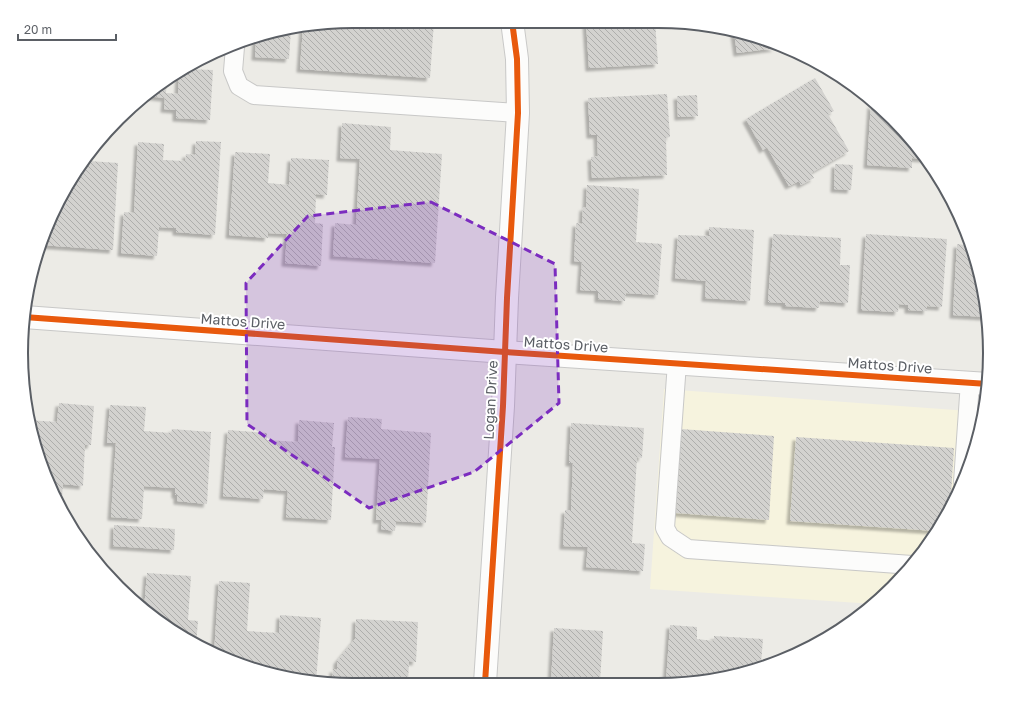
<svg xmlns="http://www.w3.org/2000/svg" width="1011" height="706" font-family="'Golos Text',sans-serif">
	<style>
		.commercial { fill: #f6f3de }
		.building { fill: url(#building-back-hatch); filter: url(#shadow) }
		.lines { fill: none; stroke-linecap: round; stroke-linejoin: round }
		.service-casing { stroke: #c8c8c7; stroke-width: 20 }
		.minor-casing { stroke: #c8c8c7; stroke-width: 24 }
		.service { stroke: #fcfcfb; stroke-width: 18 }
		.minor { stroke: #fcfcfb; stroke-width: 22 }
		.cycleway-casing { stroke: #fff; stroke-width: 8 }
		.cycleway { stroke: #e8590c; stroke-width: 6 }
		.marked { fill: #7b2cbf; fill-opacity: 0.2; stroke: #7b2cbf; stroke-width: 3; stroke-dasharray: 8 5; stroke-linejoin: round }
		.labels { text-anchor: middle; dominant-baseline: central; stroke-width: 4; stroke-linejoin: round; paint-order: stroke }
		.street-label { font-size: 14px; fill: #5b5f65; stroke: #fff }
		.rim { fill: none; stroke: #5b5f65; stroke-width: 2 }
	</style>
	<defs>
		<pattern id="building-back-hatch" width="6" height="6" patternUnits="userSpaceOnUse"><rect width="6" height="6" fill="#d3d2cf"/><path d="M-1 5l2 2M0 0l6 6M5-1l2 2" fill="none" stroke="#aeaeac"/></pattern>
		<filter id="shadow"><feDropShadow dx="-3.5" dy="3.5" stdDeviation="1" flood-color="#0004"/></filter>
	</defs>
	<rect width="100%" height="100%" fill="#ecebe6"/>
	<path class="commercial" d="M 664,389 L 983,412 L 979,439 L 956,500 L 922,555 L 874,604 L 650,589 Z"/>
	<g class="building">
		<path d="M 353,21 L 434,21 L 430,78 L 300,69 L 303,28 Z"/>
		<path d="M 586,21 L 655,21 L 658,64 L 589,68 Z"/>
		<path d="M 291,29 L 289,59 L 255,57 L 256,37 L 267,32 Z"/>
		<path d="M 734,32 L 776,48 L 737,53 Z"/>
		<path d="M 187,69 L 213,70 L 210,120 L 176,118 L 176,110 L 164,109 L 165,98 L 146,96 L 167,78 L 166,93 L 178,94 L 179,72 Z"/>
		<path d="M 815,78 L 834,111 L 828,114 L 849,151 L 811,173 L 814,178 L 801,185 L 799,181 L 789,186 L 767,147 L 763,150 L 746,119 Z"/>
		<path d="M 667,94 L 670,137 L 666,138 L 667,175 L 592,178 L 591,157 L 598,156 L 597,135 L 590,135 L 588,98 Z"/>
		<path d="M 697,95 L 698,116 L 678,117 L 677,96 Z"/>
		<path d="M 871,104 L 907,134 L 926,159 L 912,158 L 912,168 L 867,165 Z"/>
		<path d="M 342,123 L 391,127 L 390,150 L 442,154 L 435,263 L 333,256 L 335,223 L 356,225 L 360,159 L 340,158 Z"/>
		<path d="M 196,141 L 221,142 L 215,235 L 176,232 L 176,228 L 159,227 L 157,256 L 121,253 L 124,212 L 134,213 L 138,142 L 164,144 L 163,160 L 185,161 L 186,154 L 195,155 Z"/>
		<path d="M 235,152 L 270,154 L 268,183 L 289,185 L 291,158 L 329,160 L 327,195 L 316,194 L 315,223 L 323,224 L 321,266 L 285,263 L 287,234 L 268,233 L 268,238 L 229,235 Z"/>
		<path d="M 89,157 L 89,161 L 118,163 L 113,250 L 41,245 L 46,226 Z"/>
		<path d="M 835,164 L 853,165 L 851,190 L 834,189 Z"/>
		<path d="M 587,185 L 639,189 L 636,242 L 662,244 L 658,295 L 626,293 L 625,301 L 598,299 L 598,291 L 580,290 L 582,262 L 574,261 L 576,223 L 582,224 L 583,207 L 586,208 Z"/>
		<path d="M 709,227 L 754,230 L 750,301 L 705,298 L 706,281 L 675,278 L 678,235 L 709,236 Z"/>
		<path d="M 773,234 L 841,238 L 840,265 L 850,265 L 848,303 L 820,301 L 819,308 L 785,306 L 785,303 L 768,302 Z"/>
		<path d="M 866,234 L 947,239 L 942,307 L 927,306 L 927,311 L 908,310 L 908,305 L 899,304 L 898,312 L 861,310 Z"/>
		<path d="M 957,244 L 972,246 L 987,309 L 987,317 L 953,315 Z"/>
		<path d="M 59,403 L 94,406 L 91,445 L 85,445 L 83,486 L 63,484 L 62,497 L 54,497 L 28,420 L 57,422 Z"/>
		<path d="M 110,405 L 146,407 L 144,431 L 171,433 L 172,429 L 211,432 L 207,504 L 177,501 L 177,495 L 175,495 L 175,488 L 144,486 L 142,519 L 111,517 L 116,443 L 107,443 Z"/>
		<path d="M 348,417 L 382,419 L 381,429 L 431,433 L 426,523 L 396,521 L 395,531 L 381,529 L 382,520 L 376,520 L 380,459 L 345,457 Z"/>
		<path d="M 299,420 L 334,423 L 332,447 L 335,447 L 331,520 L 286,517 L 288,491 L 264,489 L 263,499 L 223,496 L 228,430 L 267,433 L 267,440 L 298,442 Z"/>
		<path d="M 571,423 L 644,428 L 642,458 L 637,457 L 632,543 L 645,544 L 643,571 L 586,567 L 588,547 L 563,546 L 565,510 L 571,510 L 573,463 L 569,463 Z"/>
		<path d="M 681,429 L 774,436 L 769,520 L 676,513 Z"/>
		<path d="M 796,437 L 954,448 L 950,510 L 936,531 L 790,521 Z"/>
		<path d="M 114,525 L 175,529 L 174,550 L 113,546 Z"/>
		<path d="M 147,573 L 191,576 L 188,620 L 198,621 L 196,645 L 151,617 L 144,610 Z"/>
		<path d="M 219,581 L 250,583 L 247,631 L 279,633 L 280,615 L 321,618 L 316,682 L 267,674 L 214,654 Z"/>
		<path d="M 356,619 L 418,622 L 416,662 L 409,661 L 408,684 L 332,684 L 333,669 L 337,670 L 337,661 L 355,639 Z"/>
		<path d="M 670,625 L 697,627 L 697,639 L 714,641 L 714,636 L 763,639 L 761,664 L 702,682 L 666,682 Z"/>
		<path d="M 554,628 L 603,631 L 600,683 L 551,683 Z"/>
	</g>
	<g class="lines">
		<g class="service-casing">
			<g id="service">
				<path d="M 235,47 L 233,71 L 239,86 L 254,95 L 518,113"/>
				<path d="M 677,363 L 665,528 L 670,537 L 688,549 L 912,565"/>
				<path d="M 963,482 L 970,382"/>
			</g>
		</g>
		<g class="minor-casing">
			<g id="minor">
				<path d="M 24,317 L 505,352 L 988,384"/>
				<path d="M 485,683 L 503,406 L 507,298 L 518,113 L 517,59 L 512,21"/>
			</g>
		</g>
		<use href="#service" class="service"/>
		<use href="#minor" class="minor"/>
		<g class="cycleway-casing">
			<g id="cycleway">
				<path d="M 24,317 L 505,352 L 988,384"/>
				<path d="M 485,683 L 503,406 L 507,298 L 518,113 L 517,59 L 512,21"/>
			</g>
		</g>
		<use href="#cycleway" class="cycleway"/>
	</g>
	<path class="marked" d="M 431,202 L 555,264 L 559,403 L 474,472 L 369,508 L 247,424 L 246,283 L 308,216 Z"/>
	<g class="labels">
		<g class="street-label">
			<text transform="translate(243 321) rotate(4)">Mattos Drive</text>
			<text transform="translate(566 344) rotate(4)">Mattos Drive</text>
			<text transform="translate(890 365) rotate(4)">Mattos Drive</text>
			<text transform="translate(490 400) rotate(-87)">Logan Drive</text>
		</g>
	</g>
	<path d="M0 0H1011V706H0ZM353 28H658A325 325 0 0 1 983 353V353A325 325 0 0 1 658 678H353A325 325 0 0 1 28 353V353A325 325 0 0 1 353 28Z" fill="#fff" fill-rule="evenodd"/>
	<path class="rim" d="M353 28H658A325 325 0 0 1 983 353V353A325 325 0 0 1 658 678H353A325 325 0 0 1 28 353V353A325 325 0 0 1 353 28Z"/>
	<path d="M18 34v6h98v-6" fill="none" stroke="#5b5f65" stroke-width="2"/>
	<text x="24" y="34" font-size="12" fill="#5b5f65" stroke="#ffffff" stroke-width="3" paint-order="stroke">20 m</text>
</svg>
